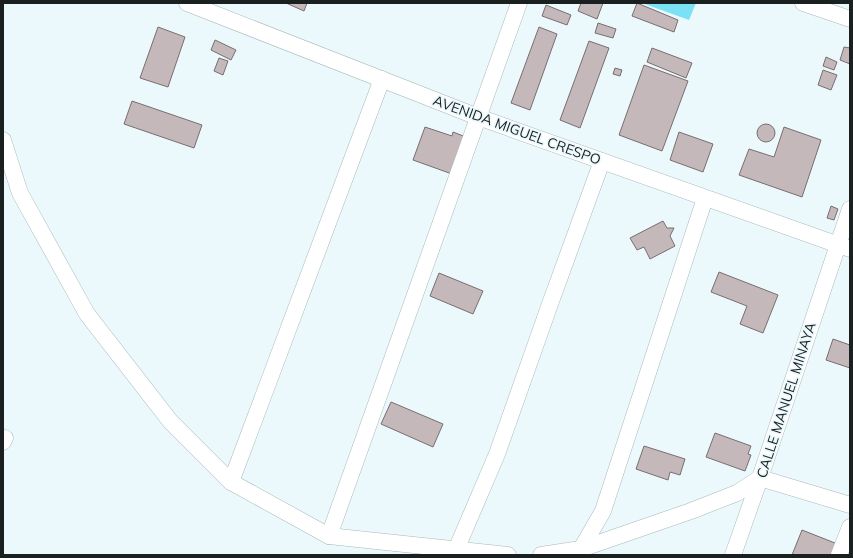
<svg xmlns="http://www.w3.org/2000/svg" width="853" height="558" font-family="Mulish,sans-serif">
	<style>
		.green { fill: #7be1f4 }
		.building { fill: #c5b8ba; stroke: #796d6f }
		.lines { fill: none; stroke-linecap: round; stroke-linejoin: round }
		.street-casing { stroke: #abb9bb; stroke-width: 17 }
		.street { stroke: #fff; stroke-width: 16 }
		.labels { text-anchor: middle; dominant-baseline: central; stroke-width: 3.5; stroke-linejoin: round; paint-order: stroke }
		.street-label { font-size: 14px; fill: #1a1f20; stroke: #ebf9fc }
	</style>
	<rect width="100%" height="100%" fill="#ebf9fc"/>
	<path class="green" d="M 642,3 L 696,3 L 689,20 Z"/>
	<g class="building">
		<path d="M 286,3 L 307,3 L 304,11 Z"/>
		<path d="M 581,3 L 603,3 L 597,19 L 578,11 Z"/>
		<path d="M 637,3 L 678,20 L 674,32 L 632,16 Z"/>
		<path d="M 546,5 L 571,15 L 567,25 L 542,16 Z"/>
		<path d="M 598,23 L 616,29 L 613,38 L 595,33 Z"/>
		<path d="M 158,27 L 185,37 L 168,87 L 140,78 Z"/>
		<path d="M 539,27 L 557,34 L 530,110 L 511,103 Z"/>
		<path d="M 215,40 L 236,50 L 231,60 L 211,50 Z"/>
		<path d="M 589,41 L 609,48 L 580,128 L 560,120 Z"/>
		<path d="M 844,47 L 850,48 L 850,64 L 840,60 Z"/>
		<path d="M 652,48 L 692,63 L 686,78 L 647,62 Z"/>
		<path d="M 826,57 L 837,62 L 834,70 L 823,66 Z"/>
		<path d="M 219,58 L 228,61 L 223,75 L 214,71 Z"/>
		<path d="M 644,65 L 688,81 L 662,151 L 619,135 Z"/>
		<path d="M 615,68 L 622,70 L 620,76 L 613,74 Z"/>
		<path d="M 823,70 L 837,75 L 831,90 L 818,85 Z"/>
		<path d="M 132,101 L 202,125 L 194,148 L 124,124 Z"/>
		<circle cx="766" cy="133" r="9"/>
		<path d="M 425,127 L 452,136 L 453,132 L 466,137 L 452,174 L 413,160 Z"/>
		<path d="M 784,127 L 821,140 L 802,197 L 739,175 L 749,149 L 774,157 Z"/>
		<path d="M 679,132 L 713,144 L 703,172 L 670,160 Z"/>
		<path d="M 831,206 L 838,209 L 834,220 L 827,218 Z"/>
		<path d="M 663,221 L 667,228 L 674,228 L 670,236 L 675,246 L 650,259 L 644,247 L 637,250 L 630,238 Z"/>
		<path d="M 719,272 L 778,295 L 763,333 L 740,324 L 747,306 L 711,292 Z"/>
		<path d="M 439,273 L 483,291 L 473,314 L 430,296 Z"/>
		<path d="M 833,339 L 850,345 L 850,368 L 826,360 Z"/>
		<path d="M 391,402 L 443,424 L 433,447 L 381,424 Z"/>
		<path d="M 715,433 L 751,446 L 748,454 L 751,455 L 745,471 L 706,457 Z"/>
		<path d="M 644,446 L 685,459 L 680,475 L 670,472 L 668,480 L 636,469 Z"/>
		<path d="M 802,530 L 840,545 L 835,555 L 792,555 Z"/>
	</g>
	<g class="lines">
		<g class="street-casing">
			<g id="street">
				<path d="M 187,3 L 478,117 L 850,249"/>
				<path d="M 803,3 L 850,19"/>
				<path d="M 3,140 L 20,193 L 87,314 L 170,421 L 231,482 L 329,536 L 508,555"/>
				<path d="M 705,198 L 603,511 L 581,549 L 691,511 L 737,493 L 760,478 L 850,505"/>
				<path d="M 3,442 L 5,438"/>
				<path d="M 231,482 L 382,79"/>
				<path d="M 329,536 L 519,3"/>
				<path d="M 456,550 L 497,454 L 550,304 L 602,161"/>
				<path d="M 541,555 L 581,549"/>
				<path d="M 733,555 L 760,478 L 850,209"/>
				<path d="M 839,555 L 850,527"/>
			</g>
		</g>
		<use href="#street" class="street"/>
	</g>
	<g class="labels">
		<g class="street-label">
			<text transform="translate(517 130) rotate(20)">AVENIDA MIGUEL CRESPO</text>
			<text transform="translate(786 400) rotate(-72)">CALLE MANUEL MINAYA</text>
		</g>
	</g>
	<rect width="853" height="558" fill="none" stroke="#1a1f20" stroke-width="8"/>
</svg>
